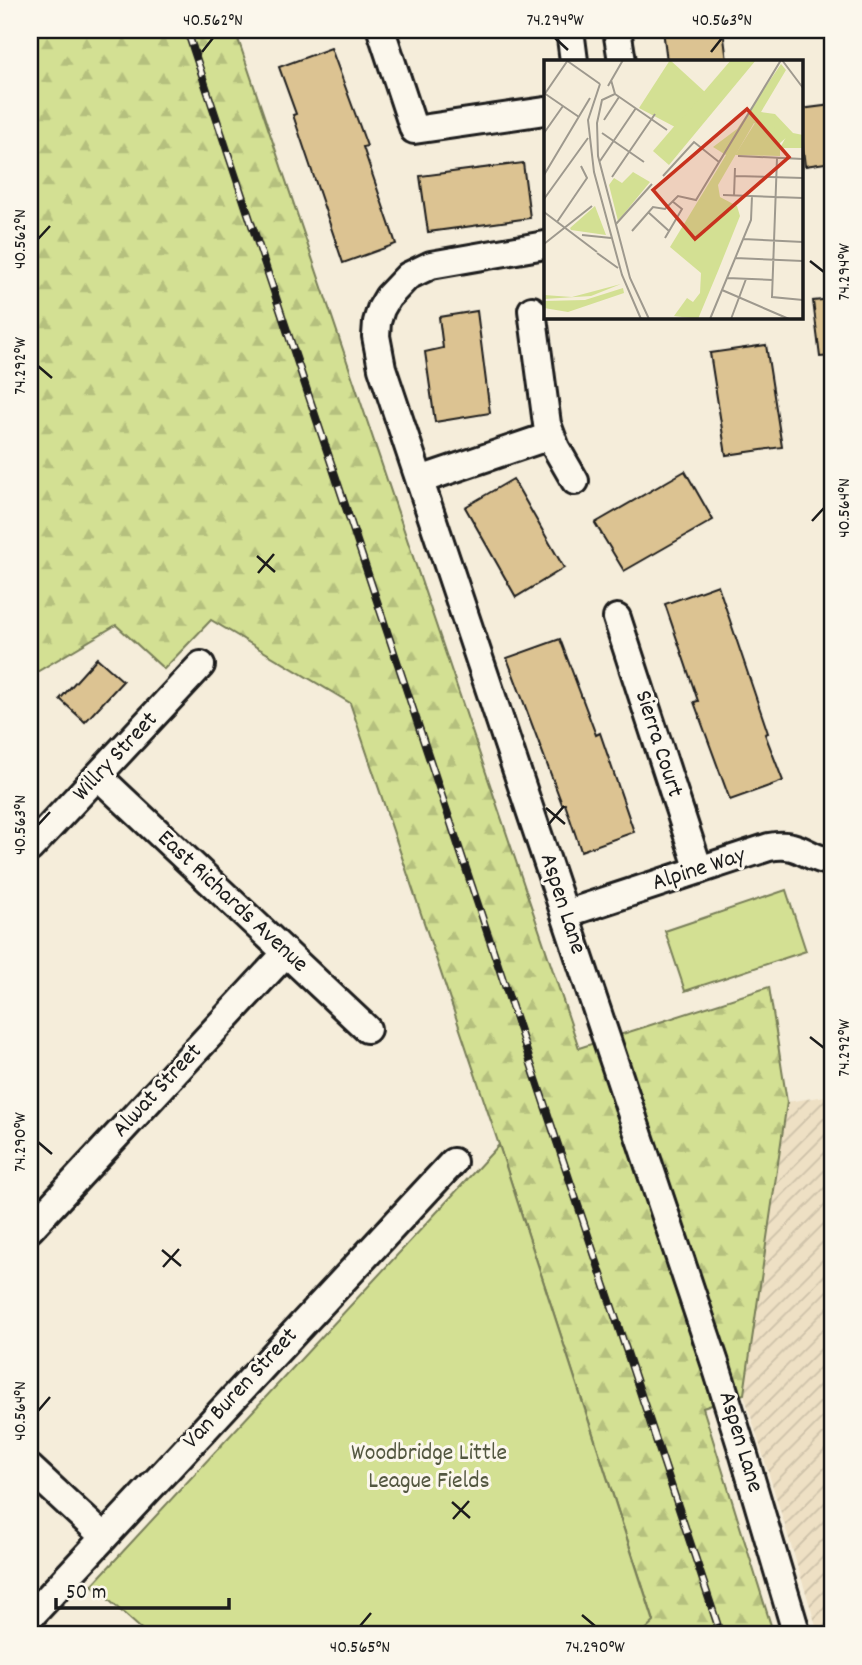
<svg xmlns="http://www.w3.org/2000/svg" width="862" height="1665" font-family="Dekko,sans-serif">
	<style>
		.industrial { fill: url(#industrial-furrows) }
		.forest { fill: url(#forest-firs); stroke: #787e58; stroke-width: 2 }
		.green { fill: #d3e093; stroke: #787e58; stroke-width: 2 }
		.building { fill: #dcc392; stroke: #1c1c1c; stroke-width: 2 }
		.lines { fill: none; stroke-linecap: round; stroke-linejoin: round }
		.street-casing { stroke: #1c1c1c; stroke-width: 32 }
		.street { stroke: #fbf7ec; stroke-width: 26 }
		.rail-casing { stroke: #1c1c1c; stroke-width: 8 }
		.rail { stroke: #fbf7ec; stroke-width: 5; stroke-dasharray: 16; stroke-linecap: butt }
		.ticks { fill: none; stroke: #1c1c1c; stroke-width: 2.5 }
		.labels { text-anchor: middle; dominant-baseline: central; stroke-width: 6; stroke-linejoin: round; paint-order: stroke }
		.street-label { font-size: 24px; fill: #1c1c1c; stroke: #fbf7ec }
		.park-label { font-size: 24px; fill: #535740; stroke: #fbf7ec }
		.inset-road { fill: none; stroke: #9e998e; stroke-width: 2 }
		.view { fill: #c8321e; fill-opacity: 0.15; stroke: #c8321e; stroke-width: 3.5 }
		.inset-edge { fill: none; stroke: #1c1c1c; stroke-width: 3.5 }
		.neatline { fill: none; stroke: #1c1c1c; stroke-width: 2.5 }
		.ticks-label { font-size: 18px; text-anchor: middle; fill: #1c1c1c }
	</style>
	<defs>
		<pattern id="industrial-furrows" width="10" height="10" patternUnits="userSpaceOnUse" patternTransform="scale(1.75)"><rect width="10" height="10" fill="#eee0c4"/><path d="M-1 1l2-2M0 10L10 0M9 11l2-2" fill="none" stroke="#ccc0a8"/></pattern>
		<pattern id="forest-firs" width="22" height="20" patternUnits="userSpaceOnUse" patternTransform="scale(1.75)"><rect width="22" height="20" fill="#d3e093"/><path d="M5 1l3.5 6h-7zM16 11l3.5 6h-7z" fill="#b5c07e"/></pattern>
	</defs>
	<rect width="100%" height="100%" fill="#f5edda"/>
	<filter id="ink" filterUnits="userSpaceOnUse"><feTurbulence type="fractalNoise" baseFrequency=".0143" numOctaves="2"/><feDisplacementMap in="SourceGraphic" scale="14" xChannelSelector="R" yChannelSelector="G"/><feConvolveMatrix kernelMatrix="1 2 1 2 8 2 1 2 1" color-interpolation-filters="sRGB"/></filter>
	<g filter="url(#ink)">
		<path class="industrial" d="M 832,1095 L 832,1635 L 819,1635 L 744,1394 L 787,1102 Z"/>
		<path class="forest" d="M 30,30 L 235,30 L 579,1048 L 769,987 L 787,1102 L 744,1394 L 703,1408 L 774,1635 L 640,1635 L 654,1621 L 499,1145 L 350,703 L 211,620 L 164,669 L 116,625 L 30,676 Z"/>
		<g class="green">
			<path d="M 786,890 L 806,951 L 685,991 L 665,931 Z"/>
			<path d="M 499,1145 L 654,1622 L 640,1635 L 148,1635 L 92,1585 Z"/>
		</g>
		<g class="building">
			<path d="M 663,30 L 723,30 L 727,61 L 667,61 Z"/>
			<path d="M 331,48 L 367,146 L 363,147 L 396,244 L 343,263 L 293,115 L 296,114 L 279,67 Z"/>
			<path d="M 832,105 L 832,162 L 805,166 L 801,133 L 801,109 Z"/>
			<path d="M 523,163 L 530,218 L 428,232 L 420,176 Z"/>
			<path d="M 832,299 L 832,356 L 820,357 L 813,301 Z"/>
			<path d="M 477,311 L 490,413 L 435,422 L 425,352 L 443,348 L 439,317 Z"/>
			<path d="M 766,345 L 782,447 L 726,455 L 710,353 Z"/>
			<path d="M 685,471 L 713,520 L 624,571 L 595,523 Z"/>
			<path d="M 513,479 L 564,568 L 516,597 L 465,507 Z"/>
			<path d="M 718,585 L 768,733 L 765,734 L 783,781 L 730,800 L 694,702 L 698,701 L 665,604 Z"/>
			<path d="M 560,639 L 596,735 L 600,733 L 634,832 L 581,851 L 565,804 L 562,804 L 507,658 Z"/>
			<path d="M 97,658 L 123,681 L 85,722 L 60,699 Z"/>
		</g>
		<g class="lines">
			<g class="street-casing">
				<g id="street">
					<path d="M 381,30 L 414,130 L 545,111"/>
					<path d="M 570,30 L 574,61"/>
					<path d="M 617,30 L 622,61"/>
					<path d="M 545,245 L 431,265 L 408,276 L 388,297 L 381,309 L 377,322 L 376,336 L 382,368 L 716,1366 L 743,1452 L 797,1635"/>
					<path d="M 532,310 L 547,424 L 556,448 L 575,481"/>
					<path d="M 420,480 L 550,436"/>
					<path d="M 617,618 L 699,870"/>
					<path d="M 98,776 L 367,1029"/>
					<path d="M 30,848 L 201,665"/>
					<path d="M 565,914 L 769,847 C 801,841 805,858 832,862"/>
					<path d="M 30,1229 L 286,953"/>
					<path d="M 30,1468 L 104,1537"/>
					<path d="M 30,1617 L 453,1162"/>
				</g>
			</g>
			<use href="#street" class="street"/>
			<g class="rail-casing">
				<path id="rail" d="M 187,30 L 721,1635"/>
			</g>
			<use href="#rail" class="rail"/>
		</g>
	</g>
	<path class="ticks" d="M 555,38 L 568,50M 202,52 L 213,38M 711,52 L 722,38M 38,239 L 50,226M 810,261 L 824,272M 38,366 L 52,378M 812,521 L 824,508M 257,556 L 275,572M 258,573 L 274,554M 546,808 L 565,824M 38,825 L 50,812M 548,825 L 564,806M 810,1037 L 824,1048M 38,1142 L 52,1154M 162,1250 L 181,1266M 163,1267 L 179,1249M 38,1411 L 50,1397M 452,1502 L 470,1518M 453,1519 L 469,1501M 582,1615 L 595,1626M 360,1626 L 371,1613"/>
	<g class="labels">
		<g class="street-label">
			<text transform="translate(658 744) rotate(72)">Sierra Court</text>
			<text transform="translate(116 757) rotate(-47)">Willry Street</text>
			<text transform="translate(699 870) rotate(-18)">Alpine Way</text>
			<text transform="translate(232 902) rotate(43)">East Richards Avenue</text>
			<text transform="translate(562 904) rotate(72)">Aspen Lane</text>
			<text transform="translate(158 1091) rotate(-47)">Alwat Street</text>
			<text transform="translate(241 1389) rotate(-47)">Van Buren Street</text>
			<text transform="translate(740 1442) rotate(73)">Aspen Lane</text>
		</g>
		<g class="park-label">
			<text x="429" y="1454">Woodbridge Little<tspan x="429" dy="28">League Fields</tspan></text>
		</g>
	</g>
	<g transform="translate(544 60)">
		<rect width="259" height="259" fill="#f5edda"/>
		<path d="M 187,0 L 212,0 L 125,105 L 109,91 ZM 89,112 L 106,122 L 74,161 L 65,125 L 70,118 L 78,123 ZM 51,146 L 62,175 L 27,170 L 26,168 Z" fill="#d3e093"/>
		<path d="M 237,4 L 242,10 L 217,52 L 231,54 L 249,73 L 259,75 L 259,88 L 236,88 L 242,77 L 210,63 L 174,125 L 176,137 L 193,146 L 196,156 L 174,211 L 154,259 L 130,256 L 143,238 L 149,242 L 156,233 L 157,213 L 126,187 L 182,95 L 169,87 L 193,69 ZM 77,224 L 47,236 L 0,239 L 0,235 L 28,237 ZM 79,228 L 80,233 L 24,252 L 0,248 L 0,241 L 41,240 Z" fill="#d3e093"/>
		<path d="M 126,0 L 161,32 L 131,67 L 95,48 ZM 211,63 L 224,63 L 243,77 L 236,83 L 236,96 L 191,95 Z" fill="#d3e093"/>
		<path class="inset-road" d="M 22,0 L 56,24M 238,0 L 259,28M 67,20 L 71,34 L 58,40 L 53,63 L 54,96 L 86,218 L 105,259M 56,24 L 44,60 L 50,112 L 78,215 L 97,259M 64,26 L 79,0M 0,33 L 35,57M 71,34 L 123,70M 0,35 L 24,0M 60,60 L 75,37M 0,73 L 19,46M 58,73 L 100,102M 194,96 L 259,99M 233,98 L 228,237 L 259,240M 56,101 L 92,48M 0,115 L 46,38M 119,116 L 150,82 L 175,102M 191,116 L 259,118M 68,117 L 111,54M 179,135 L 259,138M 190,136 L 191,108M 0,139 L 44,78M 0,152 L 53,192M 104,152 L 125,171M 13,162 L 43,118 L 37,106M 72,164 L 108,124M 88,171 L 109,147 L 121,149 L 134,136 L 152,140 L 237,0M 38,175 L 67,178M 121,178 L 138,149 L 128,141M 199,179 L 259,182M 0,184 L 48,146M 53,193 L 74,208M 191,198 L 259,201M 183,218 L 229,220M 178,230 L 245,259M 166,259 L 207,160 L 208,136M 187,259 L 202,219"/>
		<path class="view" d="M 203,49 L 245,97 L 151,179 L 109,130 Z"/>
		<rect width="259" height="259" class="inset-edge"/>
	</g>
	<rect width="862" height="1665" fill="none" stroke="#fbf7ec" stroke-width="77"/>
	<path d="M56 1598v10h173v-10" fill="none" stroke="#1c1c1c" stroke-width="3.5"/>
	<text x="66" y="1598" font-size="21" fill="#1c1c1c" stroke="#fbf7ec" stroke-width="5" paint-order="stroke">50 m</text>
	<rect x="38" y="38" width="786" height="1588" class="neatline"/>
	<g class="ticks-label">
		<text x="213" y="25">40.562°N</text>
		<text x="555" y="25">74.294°W</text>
		<text x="722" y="25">40.563°N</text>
		<text transform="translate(19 239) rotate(-90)" y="6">40.562°N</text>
		<text transform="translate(843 272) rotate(-90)" y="6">74.294°W</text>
		<text transform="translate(19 366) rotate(-90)" y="6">74.292°W</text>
		<text transform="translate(843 508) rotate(-90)" y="6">40.564°N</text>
		<text transform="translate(19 825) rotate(-90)" y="6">40.563°N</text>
		<text transform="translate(843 1048) rotate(-90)" y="6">74.292°W</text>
		<text transform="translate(19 1142) rotate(-90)" y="6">74.290°W</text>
		<text transform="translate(19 1411) rotate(-90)" y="6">40.564°N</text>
		<text x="360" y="1652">40.565°N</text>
		<text x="595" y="1652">74.290°W</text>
	</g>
</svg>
